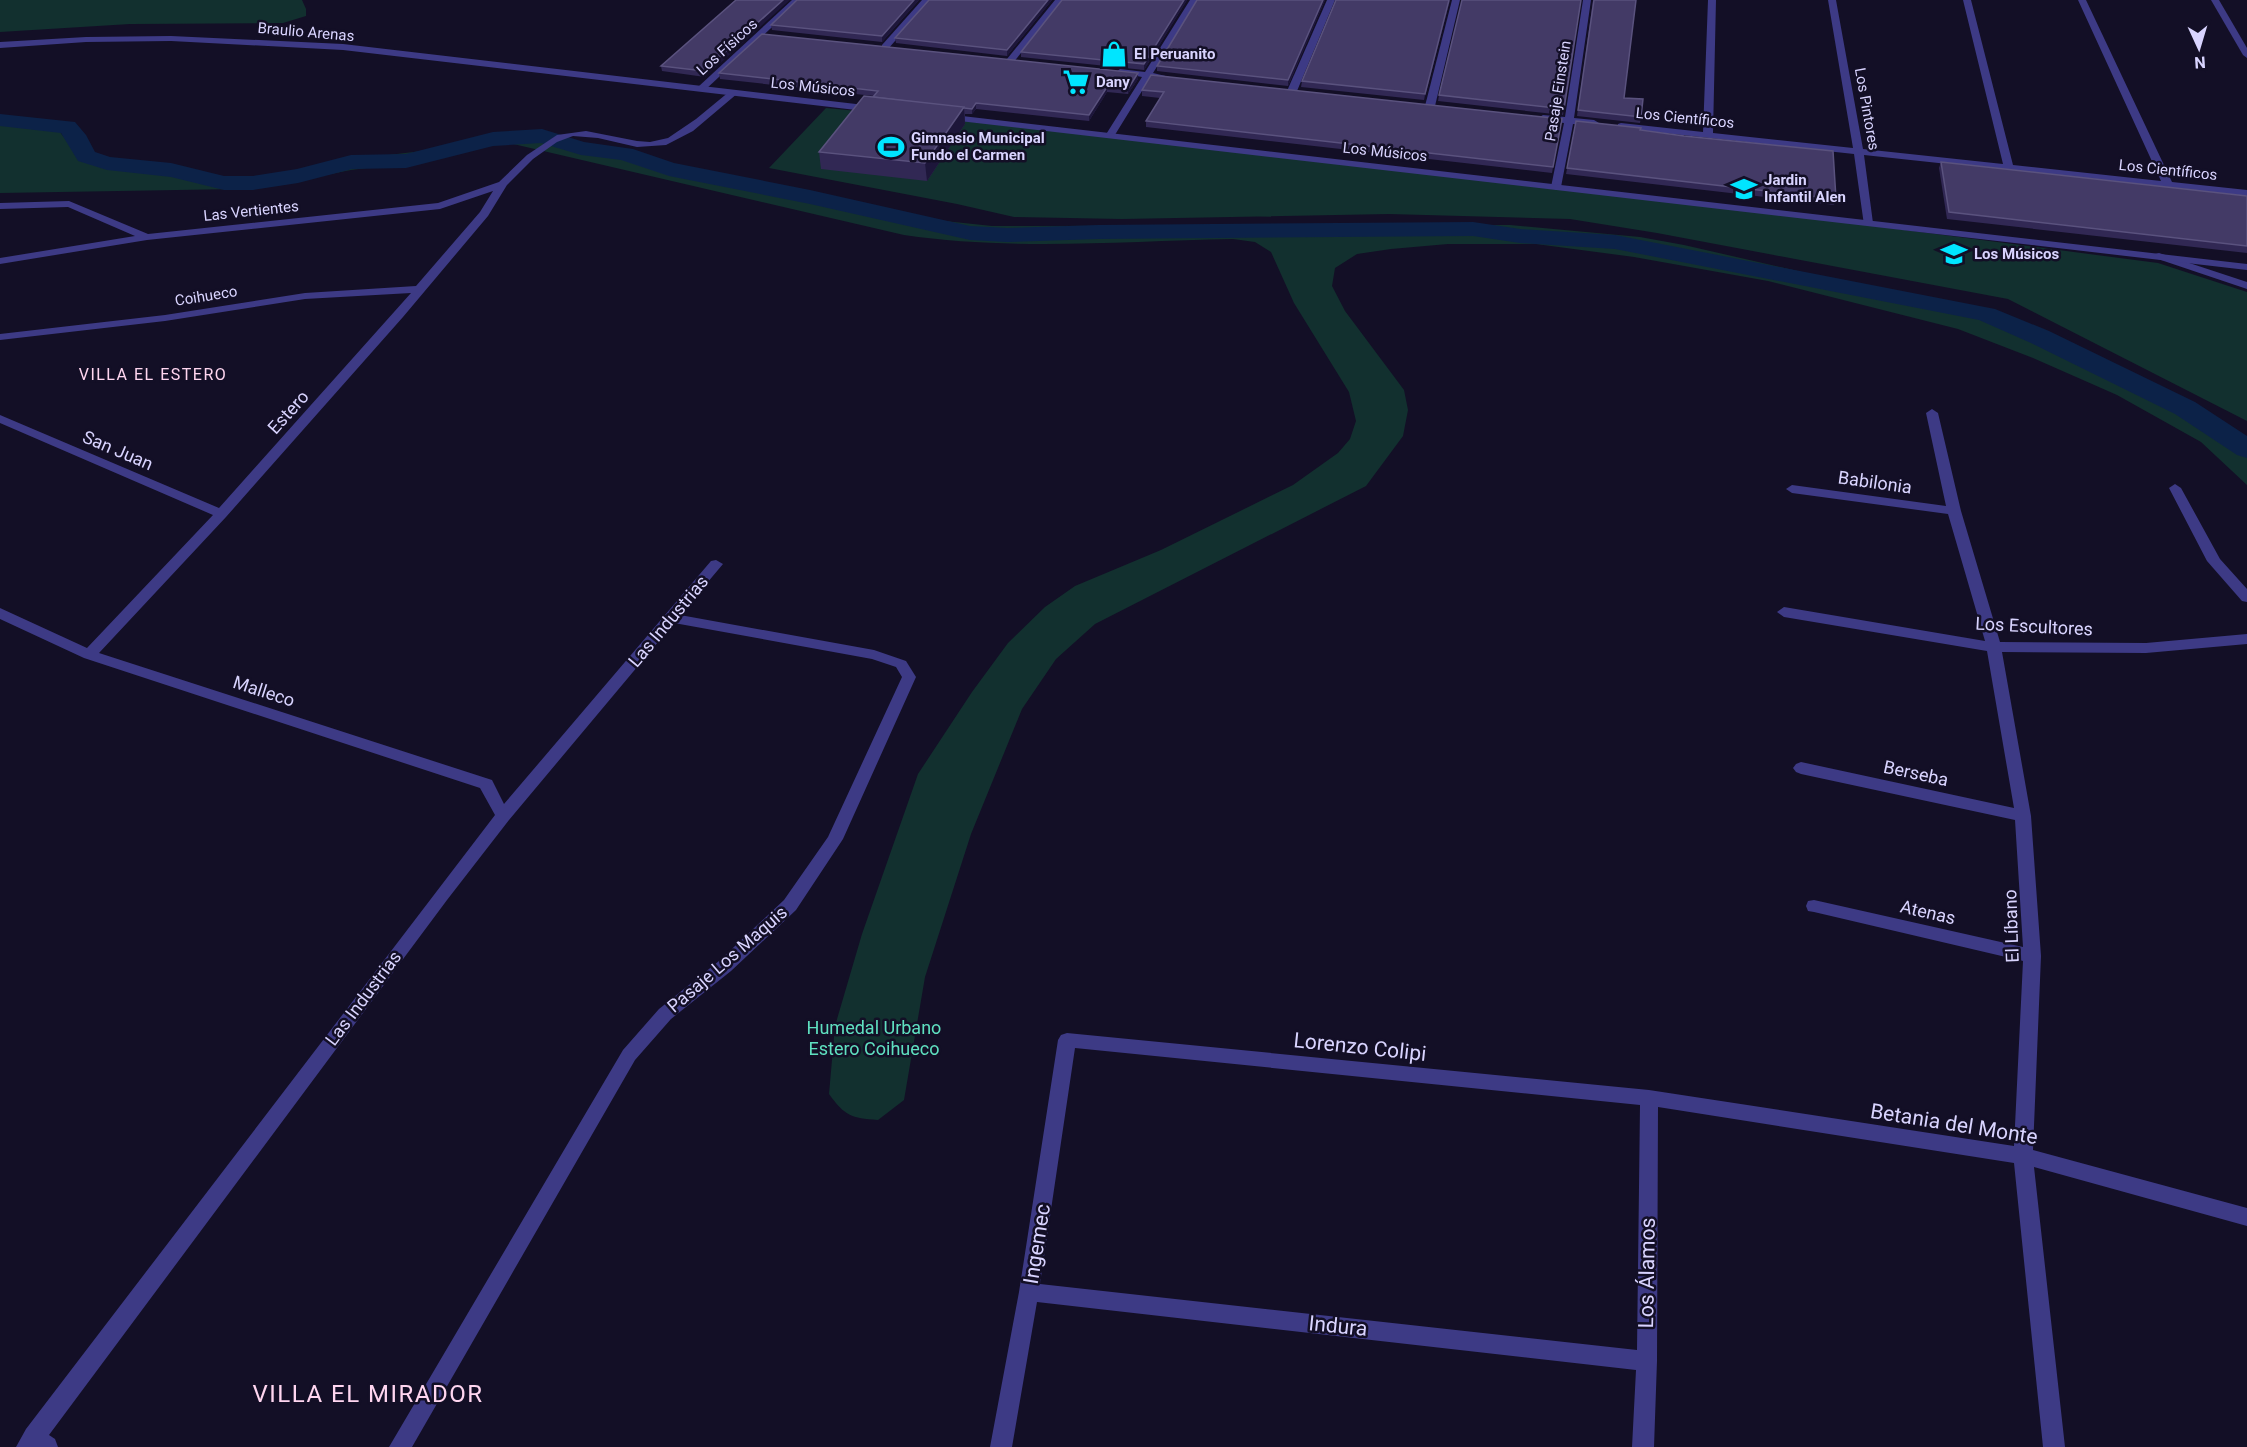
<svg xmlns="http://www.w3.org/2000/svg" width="2247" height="1447" font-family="Roboto,sans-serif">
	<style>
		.green { fill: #12302f }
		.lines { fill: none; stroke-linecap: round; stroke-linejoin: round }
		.canal { fill: #0c2248; fill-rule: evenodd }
		.minor { fill: #3d3a85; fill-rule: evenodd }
		.tertiary { fill: #3d3a85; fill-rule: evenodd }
		.wall { fill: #312854 }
		.shaded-wall { fill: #1d163a }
		.building { fill: #433a66; stroke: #5a527e; stroke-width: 1.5 }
		.labels { text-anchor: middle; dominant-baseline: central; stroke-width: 5; stroke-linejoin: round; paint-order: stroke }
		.far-street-label { font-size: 15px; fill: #d9d4ff; stroke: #130f26 }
		.far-poi-label { font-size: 15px; font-weight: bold; fill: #d9d4ff; stroke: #130f26; text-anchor: start }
		.far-neighbourhood-label { font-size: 16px; letter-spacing: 1.5px; fill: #ffd6f0; stroke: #130f26 }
		.street-label { font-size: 18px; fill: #d9d4ff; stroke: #130f26 }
		.park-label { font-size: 18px; fill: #5fe0c0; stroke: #130f26 }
		.near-street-label { font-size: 21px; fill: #d9d4ff; stroke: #130f26 }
		.near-neighbourhood-label { font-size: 24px; letter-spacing: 1.5px; fill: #ffd6f0; stroke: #130f26 }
	</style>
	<rect width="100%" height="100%" fill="#130f26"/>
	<g class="green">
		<path d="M 0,0 L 302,0 L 306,9 L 306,16 L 283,23 L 130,24 L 0,32 Z"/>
		<path d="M 826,108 L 1006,125 L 1874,226 L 2158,263 L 2247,292 L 2247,421 L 2008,299 L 1657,233 L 1570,219 L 1389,214 L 1122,219 L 1014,217 L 957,204 L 769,168 Z"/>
		<path d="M 0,119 L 41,125 L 59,131 L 76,152 L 116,164 L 238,179 L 295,172 L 346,160 L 422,151 L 470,139 L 516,133 L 540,134 L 599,150 L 945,221 L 992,226 L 1510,225 L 1640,237 L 1684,245 L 1950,306 L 2015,328 L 2225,433 L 2247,454 L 2247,485 L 2201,442 L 2117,395 L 2033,358 L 1958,329 L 1768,281 L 1634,257 L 1536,244 L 1448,244 L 1391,249 L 1357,254 L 1335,268 L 1332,286 L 1345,311 L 1404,390 L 1408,410 L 1403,436 L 1366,486 L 1095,624 L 1056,659 L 1022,709 L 971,834 L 925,977 L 904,1100 L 878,1120 C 851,1118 845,1116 829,1094 L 835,1026 L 862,934 L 918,774 L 972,692 L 1008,643 L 1045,607 L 1075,586 L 1161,550 L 1293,485 L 1338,453 L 1350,439 L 1356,421 L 1349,392 L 1294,303 L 1271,252 L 1255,242 L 1233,239 C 1124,241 1012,251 904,235 L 509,143 L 475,148 L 437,159 L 351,170 L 280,184 L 237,189 L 0,193 Z"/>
	</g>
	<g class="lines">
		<path class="canal" d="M 0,114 L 75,122 L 86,135 L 95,152 L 110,157 L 171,163 L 224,176 L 253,176 L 297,169 L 351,155 L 406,154 L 493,132 L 542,129 L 584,142 L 633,149 L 674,163 L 810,190 L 970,226 L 1007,228 L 1098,225 L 1473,222 L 1520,229 L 1615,235 L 1995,309 L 2049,331 L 2195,402 L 2247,436 L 2247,458 L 2237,455 L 2175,414 L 2031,343 L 1979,320 L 1615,249 L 1520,243 L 1473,236 L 1098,239 L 1007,242 L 970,240 L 810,204 L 669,176 L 621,160 L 581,155 L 541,143 L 493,146 L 406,168 L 352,169 L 298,183 L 253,190 L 224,190 L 171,177 L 107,170 L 78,161 L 61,133 L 0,126 Z"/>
		<g class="minor">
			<path d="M 792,0 L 801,0 L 704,91 L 698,91 L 698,87 Z"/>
			<path d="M 922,0 L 931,0 L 888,49 L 882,49 L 882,45 Z"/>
			<path d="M 1055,0 L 1063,0 L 1013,63 L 1007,63 L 1007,59 Z"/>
			<path d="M 1190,0 L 1198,0 L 1153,73 L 1174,78 L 1170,81 L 1150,78 L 1113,138 L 1107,138 L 1105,136 L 1142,77 L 1116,72 L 1120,69 L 1145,72 Z"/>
			<path d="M 1327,0 L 1335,0 L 1297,91 L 1289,93 L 1287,91 Z"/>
			<path d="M 1452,0 L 1460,0 L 1435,106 L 1430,109 L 1425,106 Z"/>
			<path d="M 1583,0 L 1591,0 L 1574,118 L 1594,120 L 1599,123 L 1594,126 L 1573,124 L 1561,187 L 1556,190 L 1551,187 L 1564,123 L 1543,121 L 1538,118 L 1543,115 L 1565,117 Z"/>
			<path d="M 1708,0 L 1716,0 L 1713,133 L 1853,148 L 1828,0 L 1836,0 L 1863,149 L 2003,164 L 1963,0 L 1971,0 L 2013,165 L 2161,181 L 2078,0 L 2086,0 L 2172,182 L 2247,190 L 2247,196 L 1864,155 L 1873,223 L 1864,225 L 1854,154 L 1618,128 L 1618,124 L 1621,123 L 1703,132 Z"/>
			<path d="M 2211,0 L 2219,0 L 2247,48 L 2247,58 L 2243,55 Z"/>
			<path d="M 730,91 L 738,93 L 693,131 L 666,145 L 637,147 L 598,138 L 573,136 L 557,142 L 533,159 L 507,185 L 488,216 L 403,317 L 226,517 L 99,653 L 492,780 L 504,804 L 711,561 L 716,560 L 723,564 L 680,615 L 874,650 L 906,661 L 916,677 L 843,839 L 796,910 L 731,971 L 671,1019 L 635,1060 L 412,1447 L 389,1447 L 623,1050 L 659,1009 L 719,961 L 784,900 L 828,837 L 902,677 L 896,667 L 872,659 L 674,623 L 509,820 L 447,900 L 49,1435 L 55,1439 L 58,1447 L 16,1447 L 26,1429 L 495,815 L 480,788 L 84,658 L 0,619 L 0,608 L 87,648 L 213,515 L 0,423 L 0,415 L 219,508 L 411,293 L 305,299 L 165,321 L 0,340 L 0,334 L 165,315 L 305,293 L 416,286 L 480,212 L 493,191 L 440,209 L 147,240 L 0,264 L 0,258 L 135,236 L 68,207 L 0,209 L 0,203 L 69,201 L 148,234 L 438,203 L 499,182 L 527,155 L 557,135 L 586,131 L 637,141 L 650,142 L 668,138 L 696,119 Z"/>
			<path d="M 2159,253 L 2247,282 L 2247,289 L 2155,258 L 2155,254 Z"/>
			<path d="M 1932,409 L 1938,413 L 1961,511 L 2000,642 L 2146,643 L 2247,634 L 2247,644 L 2146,653 L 2002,652 L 2031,816 L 2041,956 L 2033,1150 L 2247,1208 L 2247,1226 L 2034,1167 L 2065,1447 L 2043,1447 L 2014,1163 L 1658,1107 L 1657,1361 L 1654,1447 L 1632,1447 L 1636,1370 L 1037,1302 L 1012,1447 L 990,1447 L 1019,1292 L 1058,1040 L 1061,1035 L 1067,1033 L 1649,1090 L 2014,1146 L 2023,961 L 1814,912 L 1808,911 L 1806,906 L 1808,901 L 1814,900 L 2023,947 L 2015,820 L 1801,774 L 1796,772 L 1793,768 L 1796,764 L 1801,762 L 2014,808 L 1987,651 L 1784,617 L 1777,612 L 1784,607 L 1985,641 L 1948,514 L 1792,493 L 1786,489 L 1792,485 L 1946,506 L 1926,413 ZM 1075,1048 L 1640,1105 L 1637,1350 L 1040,1284 Z"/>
			<path d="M 2175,484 L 2181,488 L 2220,559 L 2247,589 L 2247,602 L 2242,601 L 2207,561 L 2169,488 Z"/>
		</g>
		<g class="tertiary">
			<path d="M 171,36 L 343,44 L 873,106 L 878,109 L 873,112 L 343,50 L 171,41 L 86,42 L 0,48 L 0,42 L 86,37 Z"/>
			<path d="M 945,114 L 2247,264 L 2247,270 L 942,119 L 940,117 Z"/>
		</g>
	</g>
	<g class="wall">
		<path d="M 736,0 L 705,77 L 662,71 L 661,66 Z"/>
		<path d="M 919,0 L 882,42 L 772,30 L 771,25 Z"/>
		<path d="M 929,0 L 1052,0 L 1007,56 L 896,43 L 895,38 Z"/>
		<path d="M 1062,0 L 1187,0 L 1144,70 L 1021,57 L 1021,52 Z"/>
		<path d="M 1197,0 L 1325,0 L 1288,86 L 1157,71 L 1157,66 Z"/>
		<path d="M 1336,0 L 1450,0 L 1424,100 L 1301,87 L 1302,81 Z"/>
		<path d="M 1581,0 L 1563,115 L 1438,101 L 1439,95 Z"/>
		<path d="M 1593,0 L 1636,0 L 1624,98 L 1641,117 L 1640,123 L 1577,116 Z"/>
		<path d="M 719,73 L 1138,73 L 1138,79 L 1128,94 L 1107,92 L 1089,121 L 976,109 L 972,114 L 965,114 L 965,124 L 927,181 L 821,169 L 819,152 L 874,96 L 720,79 Z"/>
		<path d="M 1142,90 L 1562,119 L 1552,173 L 1146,127 L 1146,121 L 1160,98 L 1142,96 Z"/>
		<path d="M 1576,121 L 1640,130 L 1836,199 L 1834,205 L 1566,174 Z"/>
		<path d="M 1941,162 L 2247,196 L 2247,253 L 1947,219 L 1939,168 Z"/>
	</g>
	<g class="shaded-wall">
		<path d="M 783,0 L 790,0 L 705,77 L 704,71 Z"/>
		<path d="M 914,0 L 919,0 L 882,42 L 882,36 Z"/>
		<path d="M 1048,0 L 1052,0 L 1007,56 L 1007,50 Z"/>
		<path d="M 1184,0 L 1187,0 L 1144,70 L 1144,64 Z"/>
		<path d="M 1323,0 L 1325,0 L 1288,86 L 1288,80 Z"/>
		<path d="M 1449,0 L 1450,0 L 1424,100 L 1425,94 Z"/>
		<path d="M 1138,73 L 1138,79 L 1128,94 L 1128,89 Z"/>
		<path d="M 1107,87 L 1107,92 L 1089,121 L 1089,115 Z"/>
		<path d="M 976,103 L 976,109 L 972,114 L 972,109 Z"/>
		<path d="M 964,107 L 965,124 L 927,181 L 925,163 Z"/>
	</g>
	<g class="building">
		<path d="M 736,0 L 783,0 L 704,71 L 661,66 Z"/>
		<path d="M 797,0 L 914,0 L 882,36 L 771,25 Z"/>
		<path d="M 929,0 L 1048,0 L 1007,50 L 895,38 Z"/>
		<path d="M 1062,0 L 1184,0 L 1144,64 L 1021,52 Z"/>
		<path d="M 1197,0 L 1323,0 L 1288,80 L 1157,66 Z"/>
		<path d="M 1336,0 L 1449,0 L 1425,94 L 1302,81 Z"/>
		<path d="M 1462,0 L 1581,0 L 1564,109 L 1439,95 Z"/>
		<path d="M 1594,0 L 1636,0 L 1624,98 L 1643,99 L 1641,117 L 1578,110 Z"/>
		<path d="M 762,34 L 1138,73 L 1128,89 L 1107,87 L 1089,115 L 976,103 L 972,109 L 873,97 L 878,91 L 719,73 Z"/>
		<path d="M 1151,75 L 1562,119 L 1553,167 L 1146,121 L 1164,92 L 1142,90 Z"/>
		<path d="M 864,96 L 964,107 L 925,163 L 819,152 Z"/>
		<path d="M 1576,121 L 1641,128 L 1640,130 L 1684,136 L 1833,151 L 1836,199 L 1567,168 Z"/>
		<path d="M 1941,162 L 2247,196 L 2247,246 L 1949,212 Z"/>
	</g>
	<defs>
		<g id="shop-bare" transform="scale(2.07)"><path d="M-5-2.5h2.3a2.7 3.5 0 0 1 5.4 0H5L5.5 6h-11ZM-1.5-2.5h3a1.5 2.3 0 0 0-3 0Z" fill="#00e5ff" stroke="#130f26" stroke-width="2.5" paint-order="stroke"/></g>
		<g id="supermarket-bare" transform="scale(2.07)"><path d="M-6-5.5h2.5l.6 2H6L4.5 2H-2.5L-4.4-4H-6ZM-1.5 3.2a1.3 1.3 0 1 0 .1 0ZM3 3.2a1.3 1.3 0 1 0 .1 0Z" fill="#00e5ff" stroke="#130f26" stroke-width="2.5" paint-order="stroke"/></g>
		<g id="stadium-bare" transform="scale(2.07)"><path d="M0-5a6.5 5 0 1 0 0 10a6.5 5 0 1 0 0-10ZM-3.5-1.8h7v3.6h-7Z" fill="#00e5ff" stroke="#130f26" stroke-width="2.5" paint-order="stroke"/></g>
		<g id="school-bare" transform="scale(2.07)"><path d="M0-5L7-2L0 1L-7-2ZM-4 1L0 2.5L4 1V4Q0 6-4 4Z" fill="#00e5ff" stroke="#130f26" stroke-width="2.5" paint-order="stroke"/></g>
	</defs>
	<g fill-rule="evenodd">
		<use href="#shop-bare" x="1114" y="54"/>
		<use href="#supermarket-bare" x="1076" y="82"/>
		<use href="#stadium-bare" x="891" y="147"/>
		<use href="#school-bare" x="1744" y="189"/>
		<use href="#school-bare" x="1954" y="254"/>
	</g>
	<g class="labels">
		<g class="far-street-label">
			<text transform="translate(306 32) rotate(5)">Braulio Arenas</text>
			<text transform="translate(727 47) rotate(-42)">Los Físicos</text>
			<text transform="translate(813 87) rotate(6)">Los Músicos</text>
			<text transform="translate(1558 91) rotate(-81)">Pasaje Einstein</text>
			<text transform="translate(1867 109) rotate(80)">Los Pintores</text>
			<text transform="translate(1685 118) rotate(6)">Los Científicos</text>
			<text transform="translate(1385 152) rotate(6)">Los Músicos</text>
			<text transform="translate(2168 170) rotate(6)">Los Científicos</text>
			<text transform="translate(251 211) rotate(-6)">Las Vertientes</text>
			<text transform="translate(206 296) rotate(-9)">Coihueco</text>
		</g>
		<g class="far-poi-label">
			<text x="1134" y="54">El Peruanito</text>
			<text x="1096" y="82">Dany</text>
			<text x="911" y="138">Gimnasio Municipal<tspan x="911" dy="17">Fundo el Carmen</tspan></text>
			<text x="1764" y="180">Jardin<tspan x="1764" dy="17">Infantil Alen</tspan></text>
			<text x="1974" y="254">Los Músicos</text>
		</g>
		<g class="far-neighbourhood-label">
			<text x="153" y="374">VILLA EL ESTERO</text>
		</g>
		<g class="street-label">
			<text transform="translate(288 412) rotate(-48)">Estero</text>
			<text transform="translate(118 450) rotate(23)">San Juan</text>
			<text transform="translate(1875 482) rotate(8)">Babilonia</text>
			<text transform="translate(668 621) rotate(-50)">Las Industrias</text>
			<text transform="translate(2034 626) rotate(3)">Los Escultores</text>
			<text transform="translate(264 691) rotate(18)">Malleco</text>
			<text transform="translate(1916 773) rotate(12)">Berseba</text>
			<text transform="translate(1928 912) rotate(13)">Atenas</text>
			<text transform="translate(2011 926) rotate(-92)">El Líbano</text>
			<text transform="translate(727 959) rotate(-41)">Pasaje Los Maquis</text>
			<text transform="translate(363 998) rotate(-53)">Las Industrias</text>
		</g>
		<g class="park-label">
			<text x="874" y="1027">Humedal Urbano<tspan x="874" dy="21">Estero Coihueco</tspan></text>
		</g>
		<g class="near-street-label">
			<text transform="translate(1360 1047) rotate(6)">Lorenzo Colipi</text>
			<text transform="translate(1954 1124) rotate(9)">Betania del Monte</text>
			<text transform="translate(1037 1244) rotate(-81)">Ingemec</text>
			<text transform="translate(1647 1273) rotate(-89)">Los Álamos</text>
			<text transform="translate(1338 1326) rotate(6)">Indura</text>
		</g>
		<g class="near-neighbourhood-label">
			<text x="368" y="1394">VILLA EL MIRADOR</text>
		</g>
	</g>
	<g transform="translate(2199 48) rotate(176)" stroke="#130f26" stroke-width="4.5" paint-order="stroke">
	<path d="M0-4.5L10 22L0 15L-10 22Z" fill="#d9d4ff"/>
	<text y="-9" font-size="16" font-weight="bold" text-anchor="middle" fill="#d9d4ff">N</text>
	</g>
</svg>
